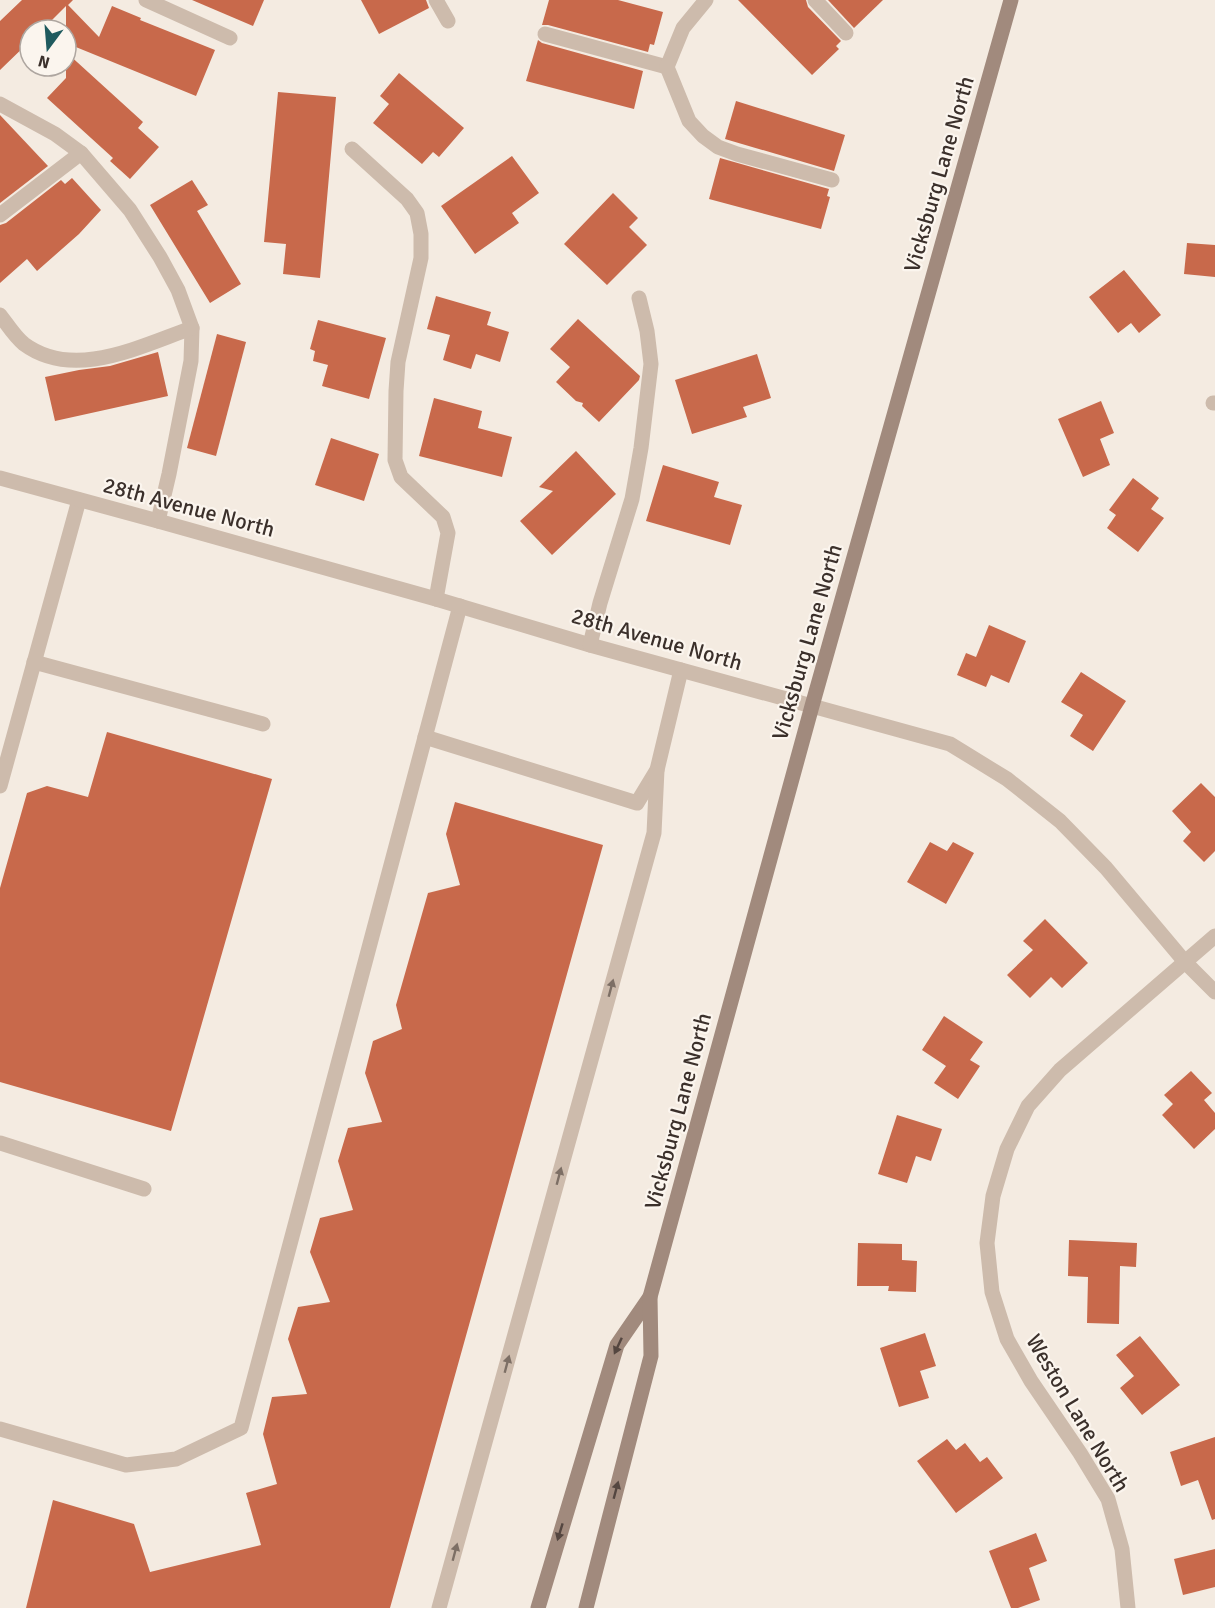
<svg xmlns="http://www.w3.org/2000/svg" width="1215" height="1608" font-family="Signika,sans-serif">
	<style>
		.building { fill: #c8694b }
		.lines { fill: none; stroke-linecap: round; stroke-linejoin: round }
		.lane { stroke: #cdbbac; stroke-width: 15 }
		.street { stroke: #cdbbac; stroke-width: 15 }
		.secondary { stroke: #a18a7d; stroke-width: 15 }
		.oneway { fill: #7d6f65 }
		.oneway2 { fill: #544640 }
		.labels { text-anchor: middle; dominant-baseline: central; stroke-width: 4.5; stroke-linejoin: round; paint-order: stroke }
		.street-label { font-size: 22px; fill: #3b302b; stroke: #fbf5ee }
	</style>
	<rect width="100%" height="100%" fill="#f4ebe1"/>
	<g class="building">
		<path d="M 22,0 L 73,0 L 68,5 L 99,37 L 112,6 L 141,18 L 140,20 L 215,50 L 196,96 L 66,43 L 66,6 L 42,30 L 30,30 L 30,41 L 0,70 L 0,21 Z"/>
		<path d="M 192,0 L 264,0 L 253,26 Z"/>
		<path d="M 361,0 L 426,0 L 429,8 L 379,34 Z"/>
		<path d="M 549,0 L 618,0 L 663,12 L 654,45 L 650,44 L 648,52 L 548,25 L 542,25 Z"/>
		<path d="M 738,0 L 806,0 L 808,7 L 841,41 L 836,46 L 839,49 L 812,75 Z"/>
		<path d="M 828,0 L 883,0 L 854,28 Z"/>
		<path d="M 538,40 L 542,43 L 643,71 L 634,109 L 526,81 Z"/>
		<path d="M 66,52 L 143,122 L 138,128 L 159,147 L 130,179 L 110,161 L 113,158 L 47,98 L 66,78 Z"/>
		<path d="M 399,73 L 464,128 L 439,157 L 433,152 L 422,164 L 373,123 L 389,104 L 380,96 Z"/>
		<path d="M 278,92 L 336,97 L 320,278 L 283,274 L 286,244 L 264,242 Z"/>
		<path d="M 736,101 L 845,135 L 834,171 L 725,139 Z"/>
		<path d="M 0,115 L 48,166 L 0,203 Z"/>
		<path d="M 512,156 L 539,193 L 512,213 L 519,223 L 475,254 L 441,206 Z"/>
		<path d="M 720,158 L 829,189 L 827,196 L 830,197 L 821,229 L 709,199 Z"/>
		<path d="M 72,178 L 101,210 L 79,234 L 37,271 L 27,259 L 0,283 L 0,225 L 6,223 L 61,180 L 65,184 Z"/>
		<path d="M 192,180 L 208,205 L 197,211 L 241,284 L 210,303 L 150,205 Z"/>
		<path d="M 613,193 L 638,218 L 629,227 L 647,245 L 607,285 L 564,244 Z"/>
		<path d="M 1187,243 L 1215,245 L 1215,277 L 1184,274 Z"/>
		<path d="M 1124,270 L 1161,315 L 1139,333 L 1131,323 L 1118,333 L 1089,297 Z"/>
		<path d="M 436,296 L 491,312 L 487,325 L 509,332 L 500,362 L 476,354 L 471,369 L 443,360 L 450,335 L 427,329 Z"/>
		<path d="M 578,319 L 640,376 L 639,380 L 599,422 L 582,406 L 583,403 L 576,401 L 556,382 L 570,367 L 550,349 Z"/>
		<path d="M 318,320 L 386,338 L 369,399 L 322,386 L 328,365 L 313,361 L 315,351 L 310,349 Z"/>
		<path d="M 217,334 L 246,342 L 216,456 L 187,448 Z"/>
		<path d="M 158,352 L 168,396 L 55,421 L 45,377 L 79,370 L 110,366 Z"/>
		<path d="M 757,354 L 771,398 L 743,407 L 747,417 L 692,434 L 675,380 Z"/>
		<path d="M 434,398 L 482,411 L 478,428 L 512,437 L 502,477 L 419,456 Z"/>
		<path d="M 1101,401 L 1114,433 L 1100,439 L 1110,465 L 1083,477 L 1058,419 Z"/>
		<path d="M 331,438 L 379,454 L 364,501 L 315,485 Z"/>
		<path d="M 576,451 L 616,494 L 552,555 L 520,521 L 553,491 L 539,487 Z"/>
		<path d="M 663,465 L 719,482 L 714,497 L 742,505 L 730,545 L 646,521 Z"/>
		<path d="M 1133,478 L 1159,498 L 1151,509 L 1164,518 L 1138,552 L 1107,528 L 1116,515 L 1109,510 Z"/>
		<path d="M 989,625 L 1026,641 L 1009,683 L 991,675 L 986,687 L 957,675 L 966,653 L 976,657 Z"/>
		<path d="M 1081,672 L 1126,701 L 1093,751 L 1070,736 L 1083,715 L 1061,702 Z"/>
		<path d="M 107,732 L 272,779 L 171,1131 L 0,1082 L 0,888 L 27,793 L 47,786 L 88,797 Z"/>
		<path d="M 1201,783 L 1215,797 L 1215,851 L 1204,862 L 1183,841 L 1191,832 L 1172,811 Z"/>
		<path d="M 455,802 L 603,845 L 390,1608 L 26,1608 L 53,1500 L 134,1524 L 150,1572 L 261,1545 L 246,1493 L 277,1484 L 263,1434 L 272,1397 L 307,1394 L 288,1339 L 298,1307 L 330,1302 L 310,1252 L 320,1218 L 353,1210 L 338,1161 L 348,1128 L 382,1122 L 365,1073 L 373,1041 L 402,1029 L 396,1005 L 428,893 L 460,885 L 446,834 Z"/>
		<path d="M 930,842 L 947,851 L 953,842 L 974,853 L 946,904 L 907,882 Z"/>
		<path d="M 1045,919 L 1088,963 L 1062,988 L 1051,977 L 1030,998 L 1007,975 L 1033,950 L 1023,941 Z"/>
		<path d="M 944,1016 L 983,1042 L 970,1060 L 980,1066 L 958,1099 L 934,1083 L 946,1066 L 922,1050 Z"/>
		<path d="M 1191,1071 L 1212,1093 L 1204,1100 L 1215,1113 L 1215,1129 L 1194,1149 L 1162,1115 L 1173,1104 L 1164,1095 Z"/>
		<path d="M 897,1115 L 942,1129 L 931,1161 L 916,1156 L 907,1183 L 878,1174 Z"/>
		<path d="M 1069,1240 L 1137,1243 L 1136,1267 L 1120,1266 L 1119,1324 L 1087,1323 L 1088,1277 L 1068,1276 Z"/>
		<path d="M 858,1243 L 902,1244 L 902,1260 L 917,1261 L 916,1292 L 888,1291 L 889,1286 L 857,1286 Z"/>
		<path d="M 925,1333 L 936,1366 L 920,1371 L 929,1398 L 899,1407 L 880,1348 Z"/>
		<path d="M 1140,1336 L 1180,1385 L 1142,1415 L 1120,1388 L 1134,1376 L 1116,1355 Z"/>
		<path d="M 1215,1437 L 1215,1519 L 1212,1520 L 1198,1480 L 1181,1486 L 1170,1452 Z"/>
		<path d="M 947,1439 L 956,1450 L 965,1443 L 980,1462 L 987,1457 L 1003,1478 L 956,1513 L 917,1461 Z"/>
		<path d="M 1036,1533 L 1047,1561 L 1029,1568 L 1040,1600 L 1018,1608 L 1011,1608 L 989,1551 Z"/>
		<path d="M 1215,1549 L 1215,1587 L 1183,1595 L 1174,1559 Z"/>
	</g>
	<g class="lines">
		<g class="lane">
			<path d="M 146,0 L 230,38"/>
			<path d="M 436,0 L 448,21"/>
			<path d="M 815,0 L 846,33"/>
			<path d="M 545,34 L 667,67"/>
			<path d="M 34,662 L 263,724"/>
			<path d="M 425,737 L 637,803 L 657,770 L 681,670"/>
			<path d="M 0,786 L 79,500"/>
			<path d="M 0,1143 L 144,1189"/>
			<path d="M 0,1429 L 126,1465 L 176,1459 L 241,1428 L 460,606"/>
			<path d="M 439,1608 L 654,833 L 657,770"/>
		</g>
		<g class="street">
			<path d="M 706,0 L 683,28 L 667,67 L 689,121 L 703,136 L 718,147 L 737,154 L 832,180"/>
			<path d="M 0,104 L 55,134 L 81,153 L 130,210 L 160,257 L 178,290 L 192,328 L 191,361 L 169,474 L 158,521"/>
			<path d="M 352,149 L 407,199 L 417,213 L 421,234 L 421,258 L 398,362 L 396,391 L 395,460 L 401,477 L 443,517 L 448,533 L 436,599"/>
			<path d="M 0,215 L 81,153"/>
			<path d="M 0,315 C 7,324 15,337 24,344 C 74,381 140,346 192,328"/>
			<path d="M 1213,403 L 1215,403"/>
			<path d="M 0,478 L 158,521 L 436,599 L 590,645 L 950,744 L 1007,779 L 1060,821 L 1106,868 L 1185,962 L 1215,992"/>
			<path d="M 590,645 L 600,603 L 632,499 L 641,448 L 651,364 L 647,331 L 639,298"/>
			<path d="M 1128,1608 L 1122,1549 L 1108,1499 L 1080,1453 L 1031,1381 L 1007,1339 L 992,1292 L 987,1243 L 993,1196 L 1007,1149 L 1028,1106 L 1060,1070 L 1215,936"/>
		</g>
		<g class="secondary">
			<path d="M 538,1608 L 617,1345 L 650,1297"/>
			<path d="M 586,1608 L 651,1356 L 650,1297 L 812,706 L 1011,0"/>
		</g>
	</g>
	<defs><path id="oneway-solid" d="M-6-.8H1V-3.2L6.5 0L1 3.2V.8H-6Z" transform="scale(1.5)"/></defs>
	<g class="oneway">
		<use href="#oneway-solid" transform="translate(611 988) rotate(-75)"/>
		<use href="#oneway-solid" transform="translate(559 1176) rotate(-75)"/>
		<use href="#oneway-solid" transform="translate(507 1364) rotate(-75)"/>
		<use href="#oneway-solid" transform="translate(455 1552) rotate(-75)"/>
	</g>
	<g class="oneway2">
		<use href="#oneway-solid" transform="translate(618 1346) rotate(115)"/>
		<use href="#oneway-solid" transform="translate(616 1490) rotate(-75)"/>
		<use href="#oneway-solid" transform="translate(560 1532) rotate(107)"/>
	</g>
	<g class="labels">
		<g class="street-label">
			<text transform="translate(939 174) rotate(-74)">Vicksburg Lane North</text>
			<text transform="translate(189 507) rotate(15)">28th Avenue North</text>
			<text transform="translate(657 639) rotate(16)">28th Avenue North</text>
			<text transform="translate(807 642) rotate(-74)">Vicksburg Lane North</text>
			<text transform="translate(678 1111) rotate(-75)">Vicksburg Lane North</text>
			<text transform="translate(1078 1413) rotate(59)">Weston Lane North</text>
		</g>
	</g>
	<g transform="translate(48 48) rotate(196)"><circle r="28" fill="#fbf5ee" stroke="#aea6a0" stroke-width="1.5"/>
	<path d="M0-4.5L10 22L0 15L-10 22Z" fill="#1f5a5e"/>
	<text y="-9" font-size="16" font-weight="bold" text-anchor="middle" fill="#3b302b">N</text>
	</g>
</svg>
